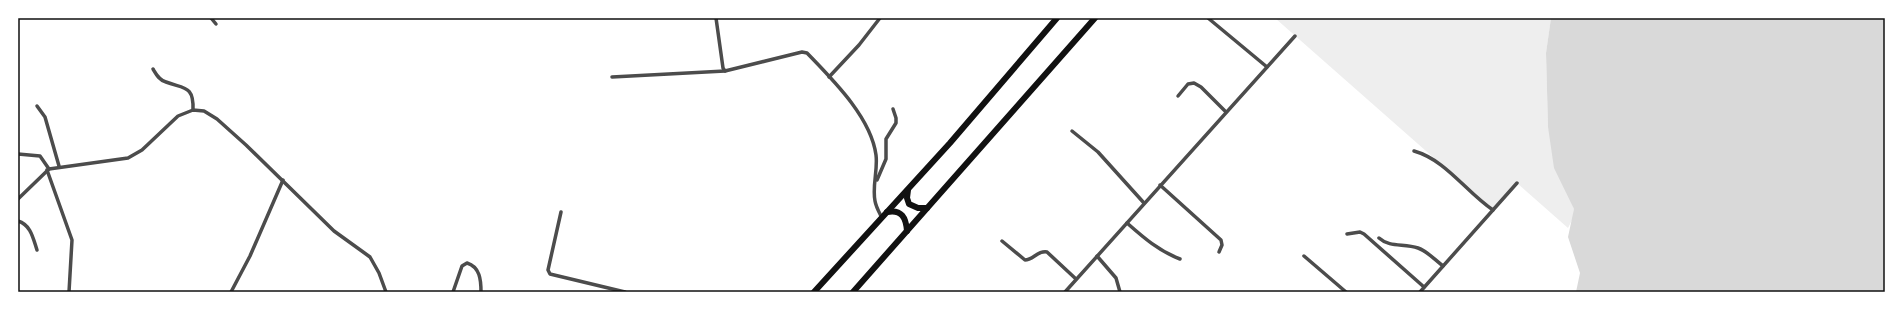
<svg xmlns="http://www.w3.org/2000/svg" width="1903" height="310" font-family="Lato,sans-serif">
	<style>
		.green { fill: #eee }
		.water { fill: #d9d9d9 }
		.lines { fill: none; stroke-linecap: round; stroke-linejoin: round }
		.minor { stroke: #4c4c4c; stroke-width: 3.5 }
		.primary { stroke: #111; stroke-width: 6 }
		.neatline { fill: none; stroke: #111; stroke-width: 1.5 }
	</style>
	<rect width="100%" height="100%" fill="#fff"/>
	<path class="green" d="M 1275,18 L 1551,18 L 1546,53 L 1548,127 L 1574,209 L 1573,218 L 1568,228 L 1517,183 L 1493,210 Z"/>
	<path class="water" d="M 1551,18 L 1885,18 L 1885,292 L 1576,292 L 1580,273 L 1568,237 L 1574,209 L 1554,168 L 1548,127 L 1546,53 Z"/>
	<g class="lines">
		<g class="minor">
			<path d="M 211,18 L 216,24"/>
			<path d="M 716,18 L 723,68 L 725,71 L 802,52 L 807,53 C 832,79 871,117 876,155 C 878,170 872,186 875,201 C 876,207 879,212 882,218"/>
			<path d="M 1208,18 L 1267,67"/>
			<path d="M 153,69 C 156,74 159,80 166,82 C 184,89 194,85 193,110"/>
			<path d="M 612,77 L 725,71"/>
			<path d="M 829,77 L 859,45 L 880,18"/>
			<path d="M 1178,96 L 1188,84 L 1194,83 L 1201,87 L 1226,112"/>
			<path d="M 37,106 L 45,117 L 59,166"/>
			<path d="M 1072,131 L 1098,152 L 1144,203"/>
			<path d="M 1414,151 C 1446,160 1466,192 1493,210"/>
			<path d="M 18,154 L 40,156 L 49,169"/>
			<path d="M 47,170 L 72,240 L 69,292"/>
			<path d="M 877,180 L 886,159 L 886,139 L 896,123 L 896,118 L 893,109"/>
			<path d="M 1160,185 L 1221,240 L 1222,245 L 1219,252"/>
			<path d="M 18,199 L 49,169 L 128,158 L 142,150 L 178,116 L 193,110 L 204,111 L 217,119 L 246,145 L 334,231 L 370,257 L 379,273 L 386,292"/>
			<path d="M 561,212 L 548,270 L 550,274 L 625,292"/>
			<path d="M 18,221 C 31,225 33,238 37,250"/>
			<path d="M 1127,223 C 1144,238 1159,251 1180,259"/>
			<path d="M 1347,234 L 1360,232 L 1364,234 L 1424,287"/>
			<path d="M 1379,238 C 1390,248 1404,243 1418,248 C 1427,251 1435,260 1443,266"/>
			<path d="M 1002,241 L 1025,260 C 1033,260 1038,250 1047,252 L 1076,279"/>
			<path d="M 1097,256 L 1116,278 L 1120,292"/>
			<path d="M 1304,256 L 1346,292"/>
			<path d="M 231,292 L 250,256 L 283,180"/>
			<path d="M 453,292 L 462,266 L 467,263 C 480,267 481,280 481,292"/>
			<path d="M 1065,292 L 1295,36"/>
			<path d="M 1420,292 L 1517,183"/>
		</g>
		<g class="primary">
			<path d="M 908,190 L 907,198 L 909,204 L 918,208 L 927,208"/>
			<path d="M 887,212 C 902,209 906,218 907,231"/>
			<path d="M 814,292 L 950,143 L 1057,18"/>
			<path d="M 853,292 L 1095,18"/>
		</g>
	</g>
	<rect width="1903" height="310" fill="none" stroke="#ffffff" stroke-width="38"/>
	<rect x="19" y="19" width="1865" height="272" class="neatline"/>
</svg>
